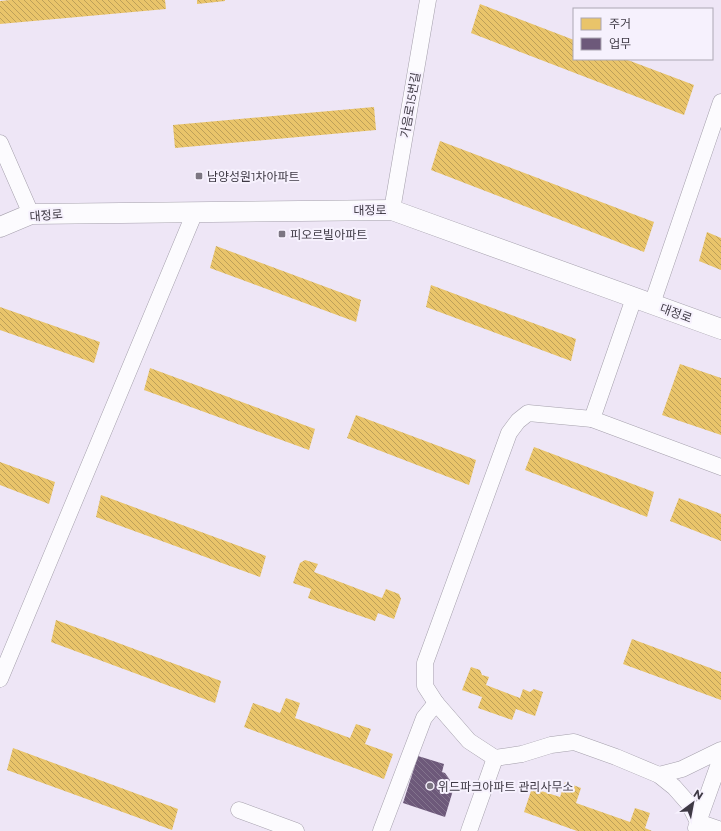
<svg xmlns="http://www.w3.org/2000/svg" width="721" height="831" font-family="Montserrat,'Noto Sans KR',sans-serif">
	<style>
		.homes { fill: url(#homes-back-hatch) }
		.offices { fill: url(#offices-back-hatch) }
		.lines { fill: none; stroke-linecap: round; stroke-linejoin: round }
		.minor-casing { stroke: #a5a0ac; stroke-width: 17 }
		.tertiary-casing { stroke: #a5a0ac; stroke-width: 21 }
		.minor { stroke: #fcfbfe; stroke-width: 16 }
		.tertiary { stroke: #fcfbfe; stroke-width: 20 }
		.poi-dot { fill: #7c7682; stroke: #f6f1fd; stroke-width: 1.5 }
		.labels { text-anchor: middle; dominant-baseline: central; stroke-width: 4; stroke-linejoin: round; paint-order: stroke }
		.street-label { font-size: 12px; fill: #3e3944; stroke: #f6f1fd }
		.poi-label { font-size: 12px; fill: #3e3944; stroke: #f6f1fd; text-anchor: start }
	</style>
	<defs>
		<pattern id="homes-back-hatch" width="6" height="6" patternUnits="userSpaceOnUse"><rect width="6" height="6" fill="#e9c46a"/><path d="M-1 5l2 2M0 0l6 6M5-1l2 2" fill="none" stroke="#bea059"/></pattern>
		<pattern id="offices-back-hatch" width="6" height="6" patternUnits="userSpaceOnUse"><rect width="6" height="6" fill="#6d597a"/><path d="M-1 5l2 2M0 0l6 6M5-1l2 2" fill="none" stroke="#83748d"/></pattern>
	</defs>
	<rect width="100%" height="100%" fill="#eee6f6"/>
	<g class="homes">
		<path d="M 10,0 L 165,0 L 166,9 L 0,24 L 0,1 Z"/>
		<path d="M 197,0 L 225,0 L 225,1 L 197,4 Z"/>
		<path d="M 480,4 L 574,40 L 574,59 L 625,59 L 694,85 L 684,115 L 471,33 Z"/>
		<path d="M 374,107 L 376,130 L 175,148 L 173,125 Z"/>
		<path d="M 440,141 L 654,222 L 644,252 L 431,170 Z"/>
		<path d="M 707,232 L 721,238 L 721,270 L 699,261 Z"/>
		<path d="M 216,246 L 361,300 L 356,322 L 210,268 Z"/>
		<path d="M 431,285 L 576,339 L 571,361 L 426,307 Z"/>
		<path d="M 0,307 L 100,342 L 94,363 L 0,330 Z"/>
		<path d="M 680,364 L 721,378 L 721,435 L 662,415 Z"/>
		<path d="M 150,368 L 315,429 L 309,450 L 144,390 Z"/>
		<path d="M 356,415 L 476,460 L 469,485 L 347,438 Z"/>
		<path d="M 534,447 L 654,492 L 647,517 L 525,470 Z"/>
		<path d="M 0,462 L 55,482 L 49,504 L 0,485 Z"/>
		<path d="M 101,495 L 266,556 L 260,577 L 96,517 Z"/>
		<path d="M 679,498 L 721,514 L 721,541 L 670,521 Z"/>
		<path d="M 305,560 L 318,564 L 314,572 L 382,598 L 386,589 L 399,594 L 401,599 L 394,619 L 378,613 L 375,621 L 308,598 L 311,589 L 293,583 L 300,563 Z"/>
		<path d="M 56,620 L 221,681 L 215,703 L 51,642 Z"/>
		<path d="M 632,639 L 721,672 L 721,700 L 623,664 Z"/>
		<path d="M 471,667 L 480,670 L 482,675 L 489,677 L 486,685 L 520,698 L 523,689 L 530,692 L 534,689 L 543,692 L 535,716 L 516,709 L 512,720 L 478,708 L 482,697 L 462,690 Z"/>
		<path d="M 286,698 L 300,703 L 295,718 L 350,738 L 356,724 L 371,729 L 365,744 L 393,754 L 384,779 L 244,727 L 253,703 L 280,713 Z"/>
		<path d="M 13,748 L 178,809 L 172,830 L 7,770 Z"/>
		<path d="M 565,782 L 581,788 L 576,803 L 630,822 L 635,808 L 650,813 L 645,828 L 652,831 L 577,831 L 524,812 L 532,788 L 560,797 Z"/>
	</g>
	<path class="offices" d="M 418,756 L 444,764 L 442,772 L 445,773 L 450,780 L 448,786 L 454,787 L 445,817 L 403,803 Z"/>
	<g class="lines">
		<g class="minor-casing">
			<g id="minor">
				<path d="M 0,143 L 31,214"/>
				<path d="M 392,210 L 428,0"/>
				<path d="M 634,298 L 592,419 L 528,413 L 518,421 L 509,433 L 425,663 L 425,686 L 436,703 L 469,741 L 495,758 L 522,754 L 551,745 L 574,742 L 616,757 L 659,775 L 674,787 L 689,804 L 698,822 L 721,830"/>
				<path d="M 652,304 L 721,102"/>
				<path d="M 592,419 L 721,467"/>
				<path d="M 0,679 L 195,212"/>
				<path d="M 659,775 L 682,769 L 721,750"/>
				<path d="M 239,810 L 296,831"/>
				<path d="M 696,828 L 721,758"/>
				<path d="M 381,831 L 424,718 L 436,703"/>
				<path d="M 469,831 L 495,758"/>
			</g>
		</g>
		<g class="tertiary-casing">
			<path id="tertiary" d="M 0,227 L 31,214 L 392,210 L 721,329"/>
		</g>
		<use href="#minor" class="minor"/>
		<use href="#tertiary" class="tertiary"/>
	</g>
	<g class="poi-dot">
		<rect x="195" y="172" width="8" height="8" rx="2"/>
		<rect x="278" y="230" width="8" height="8" rx="2"/>
		<circle cx="430" cy="786" r="4"/>
	</g>
	<g class="labels">
		<g class="street-label">
			<text transform="translate(410 105) rotate(-80)">가음로15번길</text>
			<text transform="translate(370 210) rotate(-1)">대정로</text>
			<text transform="translate(46 215) rotate(-5)">대정로</text>
			<text transform="translate(676 313) rotate(20)">대정로</text>
		</g>
		<g class="poi-label">
			<text x="207" y="176">남양성원1차아파트</text>
			<text x="290" y="234">피오르빌아파트</text>
			<text x="438" y="786">위드파크아파트 관리사무소</text>
		</g>
	</g>
	<rect x="573" y="8" width="140" height="52" fill="#f6f1fd" stroke="#aca7b3"/>
	<rect x="581" y="18" width="20" height="12" fill="#e9c46a" stroke="#aca7b3"/>
	<text x="609" y="28" font-size="12" fill="#3e3944">주거</text>
	<rect x="581" y="38" width="20" height="12" fill="#6d597a" stroke="#aca7b3"/>
	<text x="609" y="48" font-size="12" fill="#3e3944">업무</text>
	<g transform="translate(693 803) rotate(32)" stroke="#f6f1fd" stroke-width="3" paint-order="stroke">
	<path d="M0-3L7 15L0 10L-7 15Z" fill="#3e3944"/>
	<text y="-6" font-size="11" font-weight="bold" text-anchor="middle" fill="#3e3944">N</text>
	</g>
</svg>
